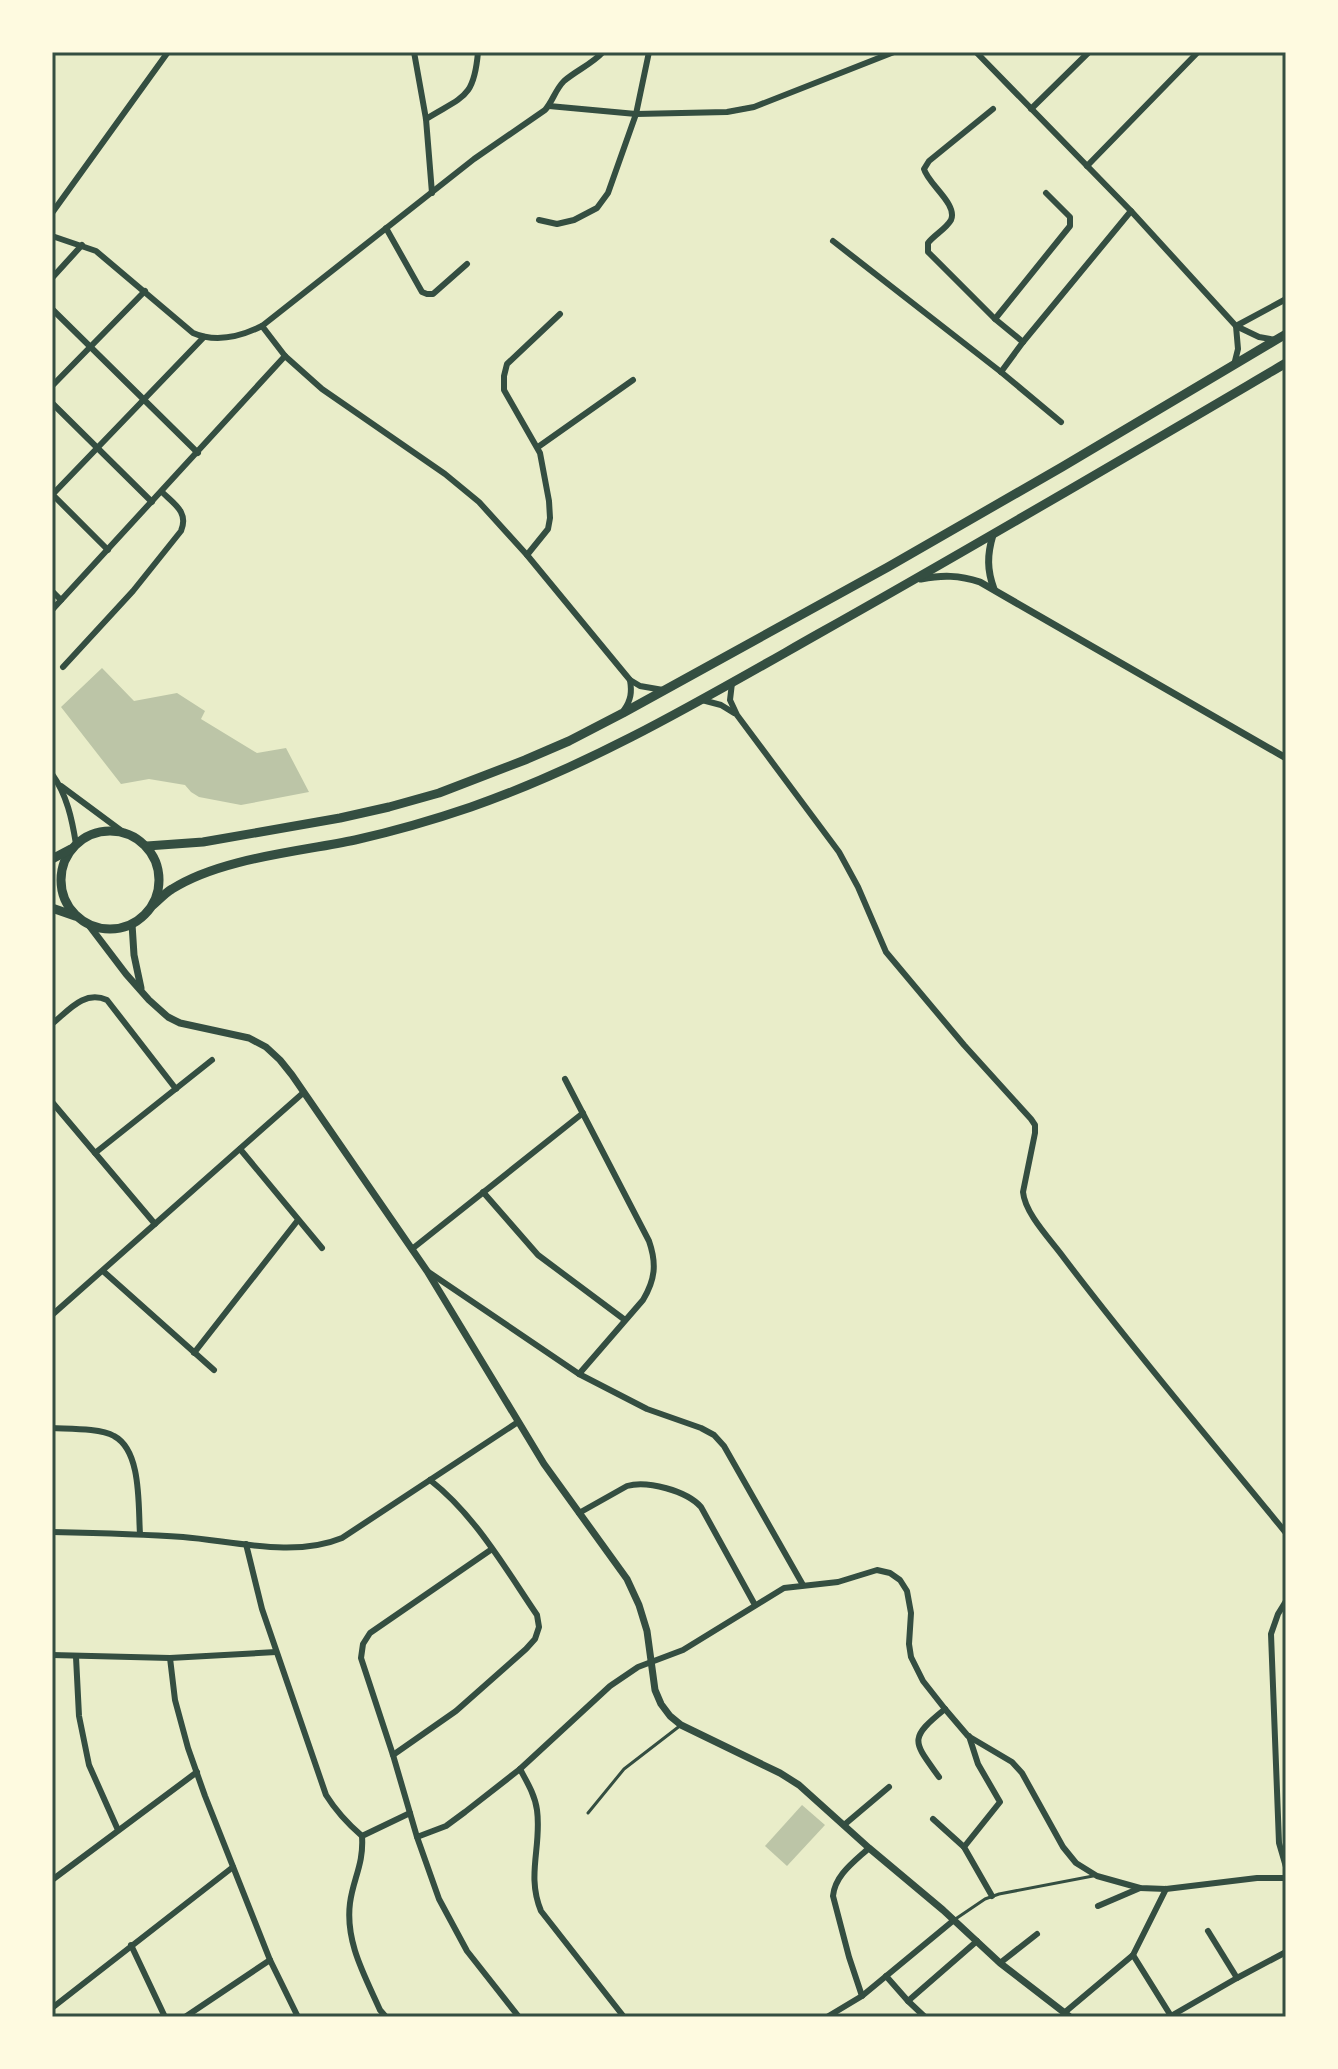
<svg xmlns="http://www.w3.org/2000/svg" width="1338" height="2069" font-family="'Alegreya Sans',sans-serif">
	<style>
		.building { fill: #bcc5a7 }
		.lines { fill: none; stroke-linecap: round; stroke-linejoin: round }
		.service { stroke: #344e41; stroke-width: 3 }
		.minor { stroke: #344e41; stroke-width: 6 }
		.tertiary { stroke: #344e41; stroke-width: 7 }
		.primary { stroke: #344e41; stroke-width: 9 }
		.neatline { fill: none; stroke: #344e41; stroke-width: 3 }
	</style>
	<rect width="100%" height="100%" fill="#e9edc9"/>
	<g class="building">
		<path d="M 102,668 L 134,701 L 177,693 L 205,711 L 201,719 L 257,753 L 286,748 L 309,792 L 241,805 L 199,797 L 191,792 L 185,785 L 149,779 L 121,784 L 61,707 Z"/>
		<path d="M 802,1805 L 825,1825 L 787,1866 L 765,1846 Z"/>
	</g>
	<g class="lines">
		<g class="service">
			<path d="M 588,1813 L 624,1769 L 681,1725"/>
			<path d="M 954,1920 L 985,1899 L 999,1894 L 1093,1876"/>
		</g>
		<g class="minor">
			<path d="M 414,52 L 426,119 L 432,193"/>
			<path d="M 976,52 L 1131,211 L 1236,326 L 1259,337 L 1276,340"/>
			<path d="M 549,106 L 636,114 L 727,112 L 754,107 L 894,52"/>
			<path d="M 993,109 L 929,161 L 924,169 C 928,184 958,204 951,220 C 946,229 934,235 928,243 L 928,252 L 995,319 L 1023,342 L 1001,372"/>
			<path d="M 1031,109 L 1089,52"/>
			<path d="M 426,119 C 463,96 474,99 478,52"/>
			<path d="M 1087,166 L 1198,52"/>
			<path d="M 52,213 L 168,52"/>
			<path d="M 539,220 L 557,224 L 574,220 L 597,208 L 608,193 L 636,114 L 649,52"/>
			<path d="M 386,228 L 422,292 L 427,294 L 433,294 L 467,264"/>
			<path d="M 52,236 L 96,251 L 193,333 C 216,343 240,337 262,326 L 474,159 L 545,110 C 553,101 555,90 564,81 C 577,70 592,64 603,52"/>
			<path d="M 833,241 L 1001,372 L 1061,422"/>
			<path d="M 52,278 L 82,245"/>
			<path d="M 52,309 L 198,453"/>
			<path d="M 995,319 L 1070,226 L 1070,217 L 1046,193"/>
			<path d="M 262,326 L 285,356 L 322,389 L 445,474 L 479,502 L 527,555 L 630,680 L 640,686 L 663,690"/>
			<path d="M 1236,326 L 1286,299"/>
			<path d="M 1023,342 L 1131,211"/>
			<path d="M 1234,365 L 1238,349 L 1236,326"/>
			<path d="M 52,386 L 145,291"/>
			<path d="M 52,403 L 152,502"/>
			<path d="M 538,447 L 633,380"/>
			<path d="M 52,494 L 108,550"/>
			<path d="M 52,495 L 204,337"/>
			<path d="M 527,555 L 548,529 L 550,518 L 549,501 L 540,453 L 504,390 L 504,376 L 507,364 L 560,314"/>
			<path d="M 52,591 L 61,600"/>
			<path d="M 52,610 L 285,356"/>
			<path d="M 63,667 L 133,591 L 181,531 C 189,512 174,504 162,492"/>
			<path d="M 732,683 L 730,700 L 737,715 L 839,852 L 858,887 L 886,952 L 964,1045 L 1031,1119 L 1035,1125 L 1035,1133 L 1023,1192 C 1025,1214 1051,1240 1064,1258 C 1135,1352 1212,1442 1286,1533"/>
			<path d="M 702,700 L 721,705 L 734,713"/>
			<path d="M 624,710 C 631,700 632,692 630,680"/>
			<path d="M 52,774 C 67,795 72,819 76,844"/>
			<path d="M 61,786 L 123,832"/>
			<path d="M 52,1024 C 69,1010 84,990 107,1000 L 176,1089"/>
			<path d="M 565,1079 L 649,1241 C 657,1264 655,1280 643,1300 L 579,1374"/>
			<path d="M 52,1102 L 155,1224"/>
			<path d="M 240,1149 L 322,1248"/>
			<path d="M 95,1153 L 212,1060"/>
			<path d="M 483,1192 L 538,1255 L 625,1320"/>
			<path d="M 412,1249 L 583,1113"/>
			<path d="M 103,1271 L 214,1370"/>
			<path d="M 427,1271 L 579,1374 L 647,1409 L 701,1428 L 714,1435 L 724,1446 L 803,1585"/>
			<path d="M 52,1315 L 303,1093"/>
			<path d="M 194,1353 L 298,1220"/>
			<path d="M 52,1428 C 68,1429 100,1428 114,1436 C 142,1451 138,1506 140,1534"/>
			<path d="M 579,1513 L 627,1486 C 647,1480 687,1491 701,1507 L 755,1605"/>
			<path d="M 52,1532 C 96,1533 139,1534 183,1537 C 233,1541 294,1558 342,1538 L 518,1422"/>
			<path d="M 246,1544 L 262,1609 L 326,1795 C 336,1811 348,1824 362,1836 C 364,1864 353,1879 350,1903 C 345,1942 365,1976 380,2010 L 386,2017"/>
			<path d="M 492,1549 L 370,1633 L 363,1644 L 361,1658 L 393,1755 L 417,1837 L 439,1899 L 467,1951 L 519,2017"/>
			<path d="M 1286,1601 L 1278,1614 L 1271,1634 L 1279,1843 L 1286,1867"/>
			<path d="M 52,1655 L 170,1658 L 276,1652"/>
			<path d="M 76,1657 L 79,1716 L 89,1765 L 118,1830"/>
			<path d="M 170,1658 L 175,1700 L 188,1748 L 205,1796 L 270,1960 L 298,2017"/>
			<path d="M 969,1736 L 978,1764 L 1000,1802 L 964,1847 L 992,1896"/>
			<path d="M 393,1755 L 456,1711 L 526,1649 L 535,1639 L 539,1627 L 537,1615 C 505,1568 475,1515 430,1480"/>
			<path d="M 520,1769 C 527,1782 535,1795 537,1810 C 542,1846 526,1875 541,1911 L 624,2017"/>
			<path d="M 939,1777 C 913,1741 908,1739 945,1709"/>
			<path d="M 933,1819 L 964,1847"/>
			<path d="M 844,1825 L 889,1787"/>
			<path d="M 362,1836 L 410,1813"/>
			<path d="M 417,1837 L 446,1826 L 465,1812 L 520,1769 L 610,1686 L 638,1667 L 683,1650 L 784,1588 L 838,1582 L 877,1570 L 890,1573 L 900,1580 L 907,1591 L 911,1613 L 909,1644 L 911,1657 L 923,1681 L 945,1709 L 968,1736 L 1012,1762 L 1022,1773 L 1063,1847 L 1076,1863 L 1097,1876 L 1140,1888 L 1166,1889 L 1257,1878 L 1286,1878"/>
			<path d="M 52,1880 L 197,1772"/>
			<path d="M 1098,1906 L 1140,1888"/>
			<path d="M 1208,1931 L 1237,1978"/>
			<path d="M 131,1945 L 165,2017"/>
			<path d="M 1133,1955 L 1171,2016"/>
			<path d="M 1000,1963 L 1037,1934"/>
			<path d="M 886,1976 L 908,2001 L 925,2017"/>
			<path d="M 862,1996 L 849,1957 L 833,1896 C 835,1875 854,1862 869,1848"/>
			<path d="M 908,2001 L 977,1941"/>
			<path d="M 52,2008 L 233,1867"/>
			<path d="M 1064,2013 L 1133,1955 L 1166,1889"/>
			<path d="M 1171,2016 L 1237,1978 L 1286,1952"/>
			<path d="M 185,2017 L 270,1960"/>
			<path d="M 827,2017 L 862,1996 L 954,1920"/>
		</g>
		<g class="tertiary">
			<path d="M 993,535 C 987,555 987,570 994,589"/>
			<path d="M 921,579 C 942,575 959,575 980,582 L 1286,758"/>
			<path d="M 88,924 L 126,974 L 149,1000 L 168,1017 L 180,1023 L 249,1038 L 266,1047 L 280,1060 L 292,1075 L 427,1271 L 544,1464 L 627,1579 L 639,1605 L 647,1631 L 655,1690 L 661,1704 L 670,1716 L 681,1725 L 780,1773 L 799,1785 L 869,1848 L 943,1910 L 1000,1963 L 1070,2017"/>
			<path d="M 132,924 L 134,955 L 141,988"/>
		</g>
		<g class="primary">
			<circle cx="110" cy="880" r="49"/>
			<path d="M 147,846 L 203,842 L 340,818 L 389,807 L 439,793 L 525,760 L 569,741 L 623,713 L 888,567 L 1062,467 L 1286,334"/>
			<path d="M 52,859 L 71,849"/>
			<path d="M 153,905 C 159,900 165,893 172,889 C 221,858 298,852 355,840 C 395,831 433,820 471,807 C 594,764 705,698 818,634 C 975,546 1131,454 1286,363"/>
			<path d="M 52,908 L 75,916"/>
		</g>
	</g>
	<rect width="1338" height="2069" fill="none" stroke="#fefae0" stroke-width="108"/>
	<rect x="54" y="54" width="1230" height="1961" class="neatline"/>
</svg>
